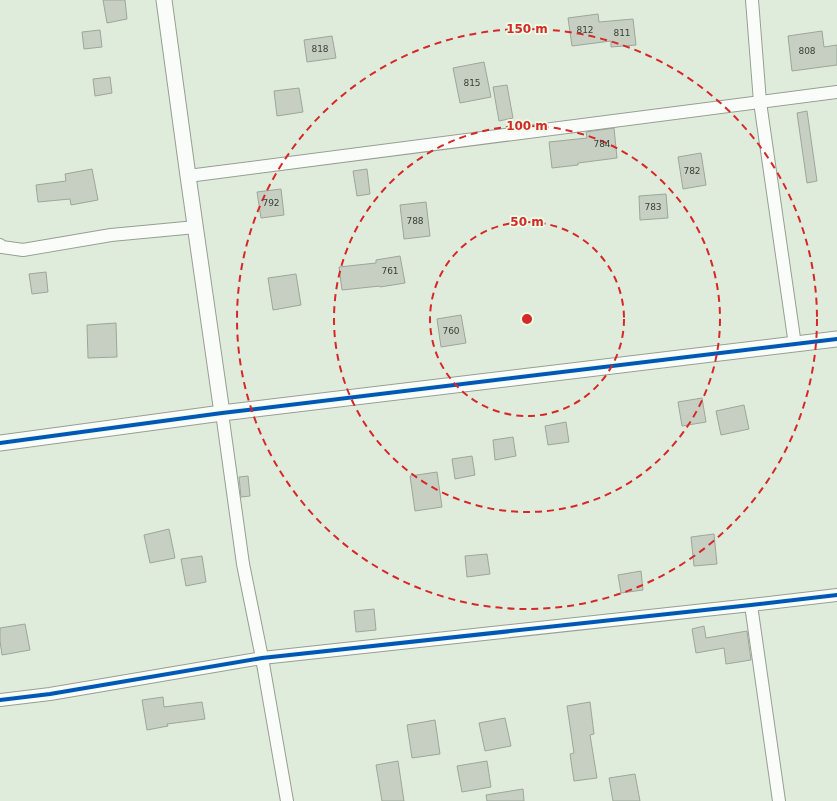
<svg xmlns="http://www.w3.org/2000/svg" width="837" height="801" font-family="'DejaVu Sans',sans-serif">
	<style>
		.building { fill: #c6cfc2; stroke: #9da69a }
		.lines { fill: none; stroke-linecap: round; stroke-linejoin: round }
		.minor-casing { stroke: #969f92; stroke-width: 14 }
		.tertiary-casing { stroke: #969f92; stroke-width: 17 }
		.minor { stroke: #fafcfa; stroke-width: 12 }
		.tertiary { stroke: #fafcfa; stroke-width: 15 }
		.cycleway-casing { stroke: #ecfee6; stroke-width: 6 }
		.cycleway { stroke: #0057b8; stroke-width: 4 }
		.ring { fill: none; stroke: #d62828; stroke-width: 2; stroke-dasharray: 7 5 }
		.labels { text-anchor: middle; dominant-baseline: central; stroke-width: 3.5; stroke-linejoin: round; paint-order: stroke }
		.number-label { font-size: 9px; fill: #384035 }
		.centre { fill: #d62828; stroke: #ecfee6; stroke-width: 2 }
		.ring-label { font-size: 12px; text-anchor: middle; font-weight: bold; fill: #d62828; stroke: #ecfee6; stroke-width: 3.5; stroke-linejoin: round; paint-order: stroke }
	</style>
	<rect width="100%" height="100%" fill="#e0ecdb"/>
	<g class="building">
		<path d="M 103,0 L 125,0 L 127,19 L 107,23 Z"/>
		<path d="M 598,14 L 599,22 L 633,19 L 636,45 L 611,47 L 611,41 L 572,46 L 568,18 Z"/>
		<path d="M 100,30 L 102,47 L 84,49 L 82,32 Z"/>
		<path d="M 822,31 L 824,47 L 837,45 L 837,65 L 792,71 L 788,36 Z"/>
		<path d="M 332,36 L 336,58 L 307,62 L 304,40 Z"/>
		<path d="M 484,62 L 491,97 L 460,103 L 453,68 Z"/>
		<path d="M 110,77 L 112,93 L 95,96 L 93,79 Z"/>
		<path d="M 507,85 L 513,118 L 499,121 L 493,87 Z"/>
		<path d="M 299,88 L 303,112 L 277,116 L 274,91 Z"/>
		<path d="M 807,111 L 817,181 L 807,183 L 797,113 Z"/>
		<path d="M 614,128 L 617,158 L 578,163 L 578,165 L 552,168 L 549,142 L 587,138 L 586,132 Z"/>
		<path d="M 701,153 L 706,185 L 683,189 L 678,157 Z"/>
		<path d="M 92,169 L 98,200 L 71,205 L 70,199 L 38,202 L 36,185 L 66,181 L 65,174 Z"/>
		<path d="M 367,169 L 370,194 L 357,196 L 353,171 Z"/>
		<path d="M 281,189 L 284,215 L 261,218 L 257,192 Z"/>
		<path d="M 666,194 L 668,218 L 640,220 L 639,196 Z"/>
		<path d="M 426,202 L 430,236 L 404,239 L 400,205 Z"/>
		<path d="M 400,256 L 405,283 L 380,287 L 380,286 L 342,290 L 339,267 L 376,263 L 376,260 Z"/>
		<path d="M 46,272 L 48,292 L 32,294 L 29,274 Z"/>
		<path d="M 296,274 L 301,305 L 273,310 L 268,278 Z"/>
		<path d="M 461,315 L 466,343 L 441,347 L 437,319 Z"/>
		<path d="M 116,323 L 117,357 L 88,358 L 87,325 Z"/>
		<path d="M 702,398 L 706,422 L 682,426 L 678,402 Z"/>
		<path d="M 744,405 L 749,429 L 721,435 L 716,411 Z"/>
		<path d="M 566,422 L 569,442 L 548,445 L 545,426 Z"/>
		<path d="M 513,437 L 516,456 L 495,460 L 493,440 Z"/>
		<path d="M 472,456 L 475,475 L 455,479 L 452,459 Z"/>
		<path d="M 437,472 L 442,507 L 415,511 L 410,476 Z"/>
		<path d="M 248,476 L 250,496 L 241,497 L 239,477 Z"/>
		<path d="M 169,529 L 175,558 L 150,563 L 144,535 Z"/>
		<path d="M 714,534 L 717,564 L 694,566 L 691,537 Z"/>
		<path d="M 487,554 L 490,574 L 467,577 L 465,556 Z"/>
		<path d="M 202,556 L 206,582 L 186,586 L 181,559 Z"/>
		<path d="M 641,571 L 643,590 L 621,593 L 618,575 Z"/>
		<path d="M 374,609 L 376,630 L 356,632 L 354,611 Z"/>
		<path d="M 25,624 L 30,650 L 2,655 L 0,641 L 0,628 Z"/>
		<path d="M 704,626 L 706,638 L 747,631 L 751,660 L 726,664 L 724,648 L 696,653 L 692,629 Z"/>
		<path d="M 163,697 L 164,707 L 202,702 L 205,719 L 167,724 L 168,726 L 147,730 L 142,700 Z"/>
		<path d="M 590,702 L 594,734 L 590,735 L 597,778 L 574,781 L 570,754 L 574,753 L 567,706 Z"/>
		<path d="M 505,718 L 511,746 L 485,751 L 479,723 Z"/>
		<path d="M 435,720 L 440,754 L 412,758 L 407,725 Z"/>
		<path d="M 398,761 L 404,801 L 382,801 L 376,765 Z"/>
		<path d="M 487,761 L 491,787 L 462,792 L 457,766 Z"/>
		<path d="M 635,774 L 640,801 L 613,801 L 609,778 Z"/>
		<path d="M 523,789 L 524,801 L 487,801 L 486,795 Z"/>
	</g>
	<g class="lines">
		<g class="minor-casing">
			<g id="minor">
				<path d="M 752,0 L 760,102 L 795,345"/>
				<path d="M 188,176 L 837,92"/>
				<path d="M 0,245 L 2,247 L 23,250 L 111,235 L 196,227"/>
				<path d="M 222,413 L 243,564 L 262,658 L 287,801"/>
				<path d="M 751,605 L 779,801"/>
				<path d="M 0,700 L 50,694 L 262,658 L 751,605 L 837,595"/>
			</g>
		</g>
		<g class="tertiary-casing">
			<g id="tertiary">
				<path d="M 164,0 L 188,176 L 222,413"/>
				<path d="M 0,443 L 222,413 L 837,339"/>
			</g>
		</g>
		<use href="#minor" class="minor"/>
		<use href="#tertiary" class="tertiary"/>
		<g class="cycleway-casing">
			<g id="cycleway">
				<path d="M 0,443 L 222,413 L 837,339"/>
				<path d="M 0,700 L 50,694 L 262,658 L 751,605 L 837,595"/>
			</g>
		</g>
		<use href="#cycleway" class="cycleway"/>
	</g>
	<g class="ring">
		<circle cx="527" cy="319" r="97"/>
		<circle cx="527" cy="319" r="193"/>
		<circle cx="527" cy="319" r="290"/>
	</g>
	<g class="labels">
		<g class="number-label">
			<text x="585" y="30">812</text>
			<text x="622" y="33">811</text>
			<text x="320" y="49">818</text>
			<text x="807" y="51">808</text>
			<text x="472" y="83">815</text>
			<text x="602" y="144">784</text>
			<text x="692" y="171">782</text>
			<text x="271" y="203">792</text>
			<text x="653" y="207">783</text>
			<text x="415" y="221">788</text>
			<text x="390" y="271">761</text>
			<text x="451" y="331">760</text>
		</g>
	</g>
	<circle cx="527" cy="319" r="6" class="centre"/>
	<g class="ring-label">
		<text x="527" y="33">150 m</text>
		<text x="527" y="130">100 m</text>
		<text x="527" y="226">50 m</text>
	</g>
</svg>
